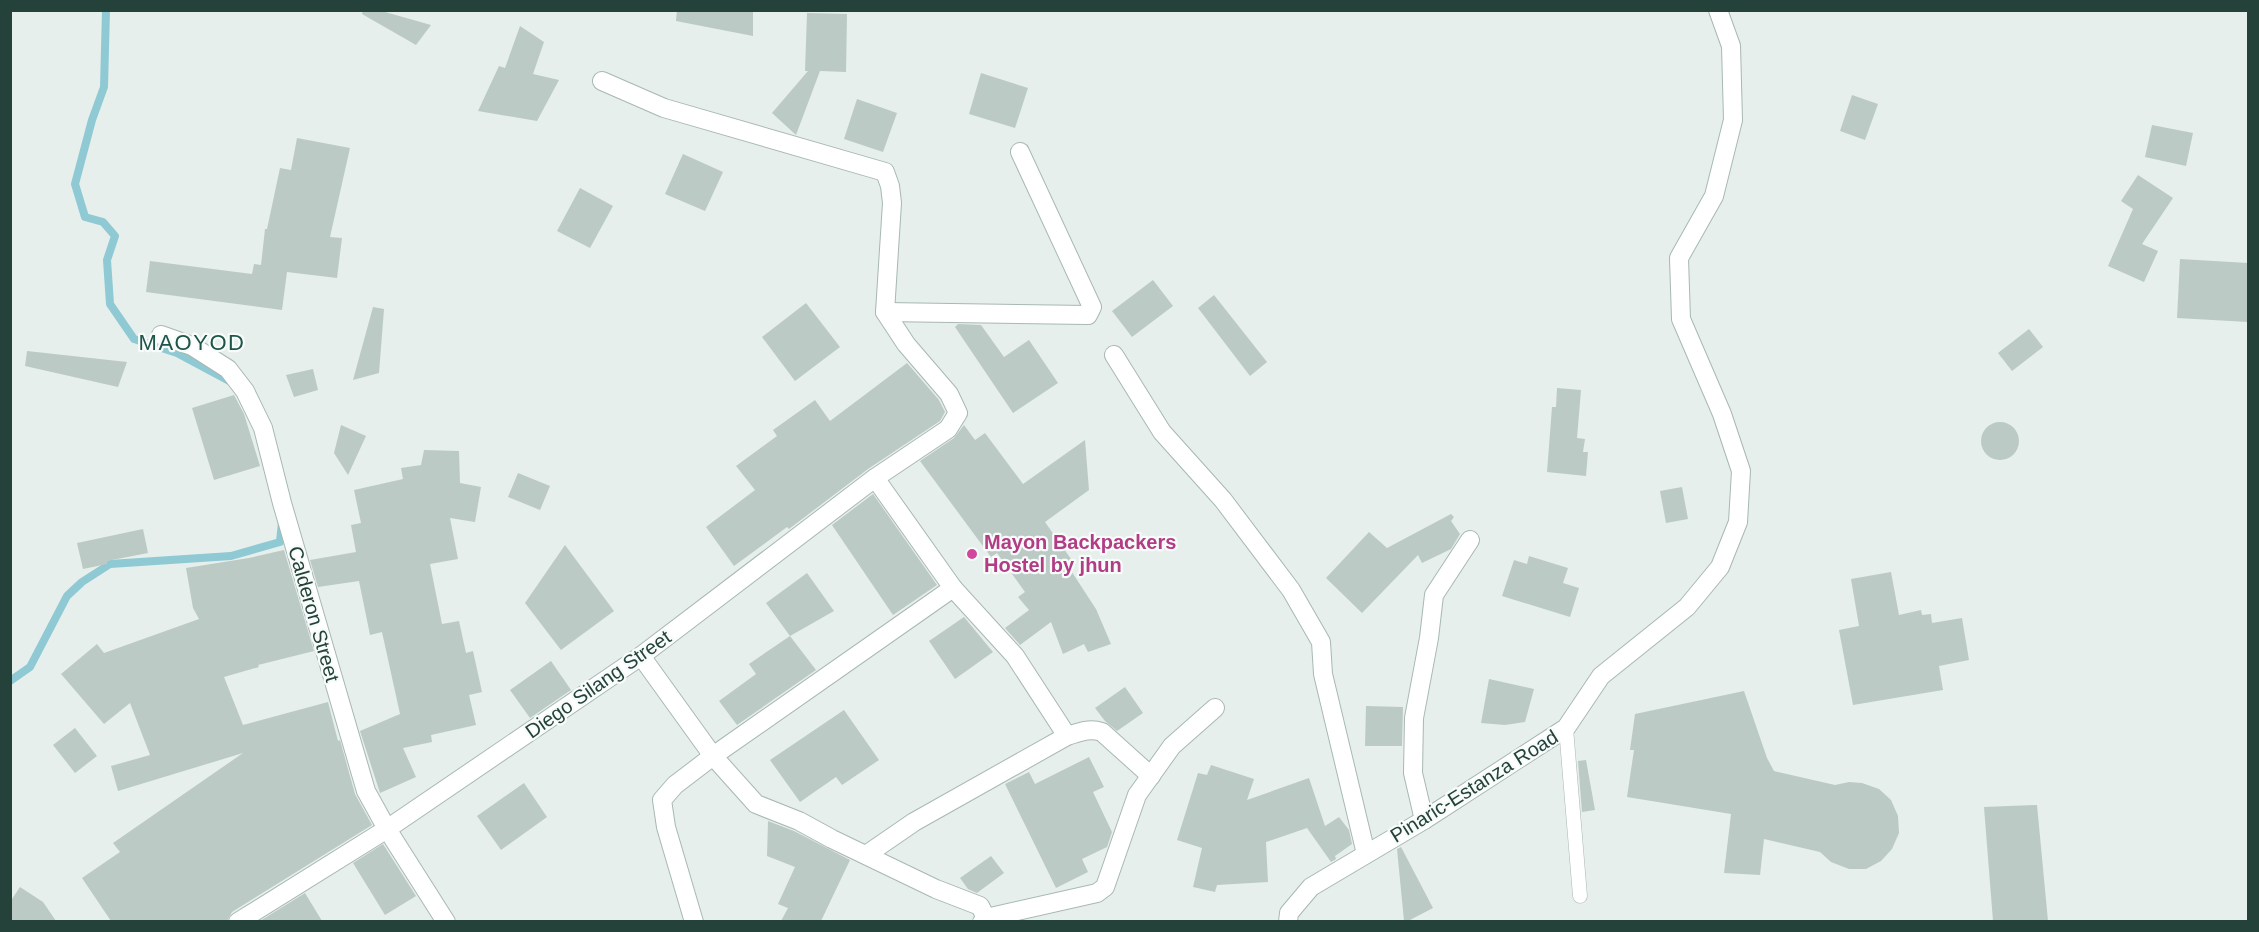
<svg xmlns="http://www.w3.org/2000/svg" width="2259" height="932" font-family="Arial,sans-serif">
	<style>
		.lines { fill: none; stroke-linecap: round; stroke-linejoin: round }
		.stream { stroke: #8ec9d4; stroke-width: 8 }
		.building { fill: #bbcac4 }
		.service-casing { stroke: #a8b8b2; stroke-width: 15 }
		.minor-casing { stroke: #a8b8b2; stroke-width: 20 }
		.tertiary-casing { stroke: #a8b8b2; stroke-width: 20 }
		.service { stroke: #fff; stroke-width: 14 }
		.minor { stroke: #fff; stroke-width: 18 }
		.tertiary { stroke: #fff; stroke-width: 18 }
		.hotel-dot { fill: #d1479c; stroke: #f7fbf9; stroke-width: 2 }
		.labels { text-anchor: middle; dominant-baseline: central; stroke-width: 4.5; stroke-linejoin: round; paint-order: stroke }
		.hotel-label { font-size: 20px; font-weight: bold; fill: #b23c85; stroke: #f7fbf9; text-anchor: start }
		.street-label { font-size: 20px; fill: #24423a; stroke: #f7fbf9 }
		.quarter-label { font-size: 22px; letter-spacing: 1.5px; fill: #1f5548; stroke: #f7fbf9 }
	</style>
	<rect width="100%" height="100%" fill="#e6efeb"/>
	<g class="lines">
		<g class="stream">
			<path d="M 106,10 L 104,87 L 92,120 L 75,184 L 85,217 L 103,222 L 115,236 L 107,260 L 110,304 L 134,339 L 177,353 L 233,383"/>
			<path d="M 10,681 L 30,667 L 67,596 L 82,582 L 110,564 L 231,556 L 280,542 L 282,522"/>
		</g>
	</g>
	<g class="building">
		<path d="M 363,10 L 378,10 L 431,25 L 416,45 L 362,14 Z"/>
		<path d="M 677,10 L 753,10 L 753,36 L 676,21 Z"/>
		<path d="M 807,13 L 847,14 L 846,72 L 820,71 L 796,135 L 772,113 L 808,71 L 805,71 Z"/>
		<path d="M 520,26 L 544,42 L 533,74 L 559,80 L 537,121 L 478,111 L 499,66 L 505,68 Z"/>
		<path d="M 981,73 L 1028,88 L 1015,128 L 969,114 Z"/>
		<path d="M 1852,95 L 1878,104 L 1865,140 L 1840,131 Z"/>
		<path d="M 857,99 L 897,113 L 883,152 L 844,139 Z"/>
		<path d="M 2152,125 L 2193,133 L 2186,166 L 2145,157 Z"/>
		<path d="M 297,138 L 350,148 L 330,237 L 342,238 L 337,278 L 287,272 L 282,310 L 146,292 L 150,261 L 252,274 L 254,264 L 261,265 L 265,229 L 267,229 L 280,168 L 291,170 Z"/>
		<path d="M 683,154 L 723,172 L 705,211 L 665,194 Z"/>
		<path d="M 2138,175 L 2173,198 L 2142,244 L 2158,251 L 2144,282 L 2108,266 L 2133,209 L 2121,201 Z"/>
		<path d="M 580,188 L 613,206 L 590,248 L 557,231 Z"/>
		<path d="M 2180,259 L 2248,263 L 2248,322 L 2177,318 Z"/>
		<path d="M 1153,280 L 1173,306 L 1132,337 L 1112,311 Z"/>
		<path d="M 1214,295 L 1267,362 L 1250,376 L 1198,308 Z"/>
		<path d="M 806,303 L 840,347 L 795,381 L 762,337 Z"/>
		<path d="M 373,307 L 384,309 L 379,373 L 353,380 Z"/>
		<path d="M 958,324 L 981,325 L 1004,357 L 1029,340 L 1058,383 L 1013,413 L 955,327 Z"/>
		<path d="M 2029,329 L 2043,347 L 2012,371 L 1998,353 Z"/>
		<path d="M 27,351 L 127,362 L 118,387 L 25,366 Z"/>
		<path d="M 907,363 L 939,400 L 945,412 L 940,421 L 868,469 L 789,529 L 787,527 L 734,566 L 706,527 L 755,490 L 736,466 L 777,436 L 773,430 L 815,400 L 830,421 Z"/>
		<path d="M 313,369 L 318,390 L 294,397 L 286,375 Z"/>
		<path d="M 1557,388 L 1581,390 L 1577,438 L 1585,439 L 1583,452 L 1588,452 L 1586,476 L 1547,472 L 1552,407 L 1556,407 Z"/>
		<path d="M 234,395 L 244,414 L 260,466 L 214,480 L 192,408 Z"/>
		<circle cx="2000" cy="441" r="19"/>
		<path d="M 341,425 L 366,436 L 348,475 L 334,453 Z"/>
		<path d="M 964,425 L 975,440 L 985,433 L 1023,484 L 1085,440 L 1089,490 L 1045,522 L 1071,559 L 1066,563 L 1096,609 L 1111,644 L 1088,652 L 1084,644 L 1063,654 L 1051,622 L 1020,645 L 1005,628 L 1029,610 L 1018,597 L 1025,592 L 997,553 L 991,557 L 920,461 L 954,438 Z"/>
		<path d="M 424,450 L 459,451 L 460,483 L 481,487 L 475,522 L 450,518 L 458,559 L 430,564 L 442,624 L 459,621 L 466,653 L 473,651 L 482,692 L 469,695 L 476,725 L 431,735 L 432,742 L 403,748 L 416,777 L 380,793 L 360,731 L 400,714 L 382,632 L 370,635 L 359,581 L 318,587 L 310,560 L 356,552 L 351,525 L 361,523 L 354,490 L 403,479 L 401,468 L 421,465 Z"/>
		<path d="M 518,473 L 550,486 L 540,510 L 508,497 Z"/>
		<path d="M 1682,487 L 1688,519 L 1666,523 L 1660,491 Z"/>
		<path d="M 873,494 L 937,585 L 893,615 L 832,525 Z"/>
		<path d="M 1451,514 L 1454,517 L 1451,521 L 1460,534 L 1451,549 L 1422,563 L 1418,555 L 1362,613 L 1326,578 L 1369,532 L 1387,548 Z"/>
		<path d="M 143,529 L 148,553 L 107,561 L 107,564 L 83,569 L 77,543 Z"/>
		<path d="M 565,545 L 614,611 L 561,650 L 525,603 Z"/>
		<path d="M 284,550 L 314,651 L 258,665 L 259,667 L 224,677 L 243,725 L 328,702 L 338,741 L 340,740 L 355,794 L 372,825 L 232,912 L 227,921 L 111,921 L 82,878 L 120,852 L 113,843 L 243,753 L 118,791 L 111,766 L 150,755 L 130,703 L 104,724 L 61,674 L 97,644 L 104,653 L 199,619 L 193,608 L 186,568 L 249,558 Z"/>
		<path d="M 1529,556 L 1568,568 L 1563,583 L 1579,588 L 1570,617 L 1502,596 L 1514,560 L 1527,564 Z"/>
		<path d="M 1891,572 L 1899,615 L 1921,610 L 1922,615 L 1931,614 L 1932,623 L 1962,618 L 1969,660 L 1939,666 L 1943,690 L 1853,705 L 1839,630 L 1859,626 L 1851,579 Z"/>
		<path d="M 807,573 L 834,611 L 790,636 L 766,603 Z"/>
		<path d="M 964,617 L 993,652 L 955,679 L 929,641 Z"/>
		<path d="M 790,636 L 816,670 L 737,725 L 719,701 L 756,674 L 749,664 Z"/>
		<path d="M 551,661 L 571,690 L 530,718 L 510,690 Z"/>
		<path d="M 1489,679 L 1534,689 L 1525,722 L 1505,725 L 1481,723 Z"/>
		<path d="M 1125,687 L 1143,713 L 1117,731 L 1105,721 L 1095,708 Z"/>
		<path d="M 1744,691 L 1767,758 L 1774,771 L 1835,785 L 1849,782 L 1862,783 L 1879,789 L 1891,800 L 1898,816 L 1899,833 L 1892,849 L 1881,861 L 1866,869 L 1849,869 L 1831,862 L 1820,852 L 1764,839 L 1760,875 L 1724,873 L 1731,814 L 1627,797 L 1634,750 L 1630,750 L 1635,714 Z"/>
		<path d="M 1366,706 L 1403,707 L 1402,746 L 1365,746 Z"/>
		<path d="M 844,710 L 879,760 L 842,785 L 836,777 L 800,802 L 770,760 Z"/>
		<path d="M 75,728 L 97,756 L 75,773 L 53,745 Z"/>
		<path d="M 1089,757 L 1104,787 L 1093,792 L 1112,832 L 1107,847 L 1082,859 L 1088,872 L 1056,888 L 1005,784 L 1029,772 L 1035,784 Z"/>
		<path d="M 1586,760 L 1595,810 L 1582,812 L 1578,761 Z"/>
		<path d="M 1211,765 L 1254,779 L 1247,800 L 1309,778 L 1325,826 L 1339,817 L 1349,830 L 1352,844 L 1335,856 L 1336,859 L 1331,862 L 1307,828 L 1266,842 L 1268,882 L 1217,885 L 1215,892 L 1193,887 L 1202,848 L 1177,840 L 1198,773 L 1207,775 Z"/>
		<path d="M 524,783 L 547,817 L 501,850 L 477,816 Z"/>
		<path d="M 2037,805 L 2048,921 L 1993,921 L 1984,807 Z"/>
		<path d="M 768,821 L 794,831 L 850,860 L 821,921 L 781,921 L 788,908 L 778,904 L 795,867 L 767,856 Z"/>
		<path d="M 383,844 L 416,896 L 385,915 L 353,863 Z"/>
		<path d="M 1401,847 L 1433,908 L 1408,921 L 1404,921 L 1397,849 Z"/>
		<path d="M 991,856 L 1004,873 L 977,893 L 968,889 L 960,878 Z"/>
		<path d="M 20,887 L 43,902 L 56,921 L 10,921 L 10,902 Z"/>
		<path d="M 305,893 L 322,921 L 260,921 Z"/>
	</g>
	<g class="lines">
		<g class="service-casing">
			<path id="service" d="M 1566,728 L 1580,896"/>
		</g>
		<g class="minor-casing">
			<g id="minor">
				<path d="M 885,312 L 1088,315 L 1092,307 L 1020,152"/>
				<path d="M 161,335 L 192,346 L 228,369 L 245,391 L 263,428 L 282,503 L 366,791 L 387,829 L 446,922"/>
				<path d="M 1114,355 L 1162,432 L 1223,500 L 1291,590 L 1321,642 L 1323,674 L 1366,854"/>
				<path d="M 953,588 L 1015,656 L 1067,736"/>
				<path d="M 641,656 L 713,756 L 756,804 L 799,821 L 832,839 L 936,889 L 980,906 L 986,918"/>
				<path d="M 1424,820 L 1413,773 L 1414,718 L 1429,638 L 1434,595 L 1470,540"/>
				<path d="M 866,855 L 914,822 L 1067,736 C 1080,732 1089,728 1102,732 L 1151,776"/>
				<path d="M 238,922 L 387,829 L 641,656 L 875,478 L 948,429 L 958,413 L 949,394 L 906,344 L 885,312 L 892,203 L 890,186 L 885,172 L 664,108 L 602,81"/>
				<path d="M 694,922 L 666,827 L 662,800 L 675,785 L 713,756 L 953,588 L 875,478"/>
				<path d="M 982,922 L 986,918 L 1097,893 L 1105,887 L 1137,795 L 1172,746 L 1215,708"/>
			</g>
		</g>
		<g class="tertiary-casing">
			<path id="tertiary" d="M 1288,922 L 1289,913 L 1311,887 L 1424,820 L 1566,728 L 1601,676 L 1687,607 L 1720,567 L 1738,522 L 1741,471 L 1722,414 L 1681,319 L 1679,258 L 1714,196 L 1733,120 L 1731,46 L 1718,10"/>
		</g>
		<use href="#service" class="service"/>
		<use href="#minor" class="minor"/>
		<use href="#tertiary" class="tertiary"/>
	</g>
	<circle class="hotel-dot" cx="972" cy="554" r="6"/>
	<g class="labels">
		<g class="hotel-label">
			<text x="984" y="542">Mayon Backpackers<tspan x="984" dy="23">Hostel by jhun</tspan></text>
		</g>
		<g class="street-label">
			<text transform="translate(314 614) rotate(74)">Calderon Street</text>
			<text transform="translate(598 684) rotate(-35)">Diego Silang Street</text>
			<text transform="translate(1474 786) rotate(-32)">Pinaric-Estanza Road</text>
		</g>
		<g class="quarter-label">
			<text x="192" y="342">MAOYOD</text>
		</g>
	</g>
	<rect width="2259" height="932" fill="none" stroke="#24423a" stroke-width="24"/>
</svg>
